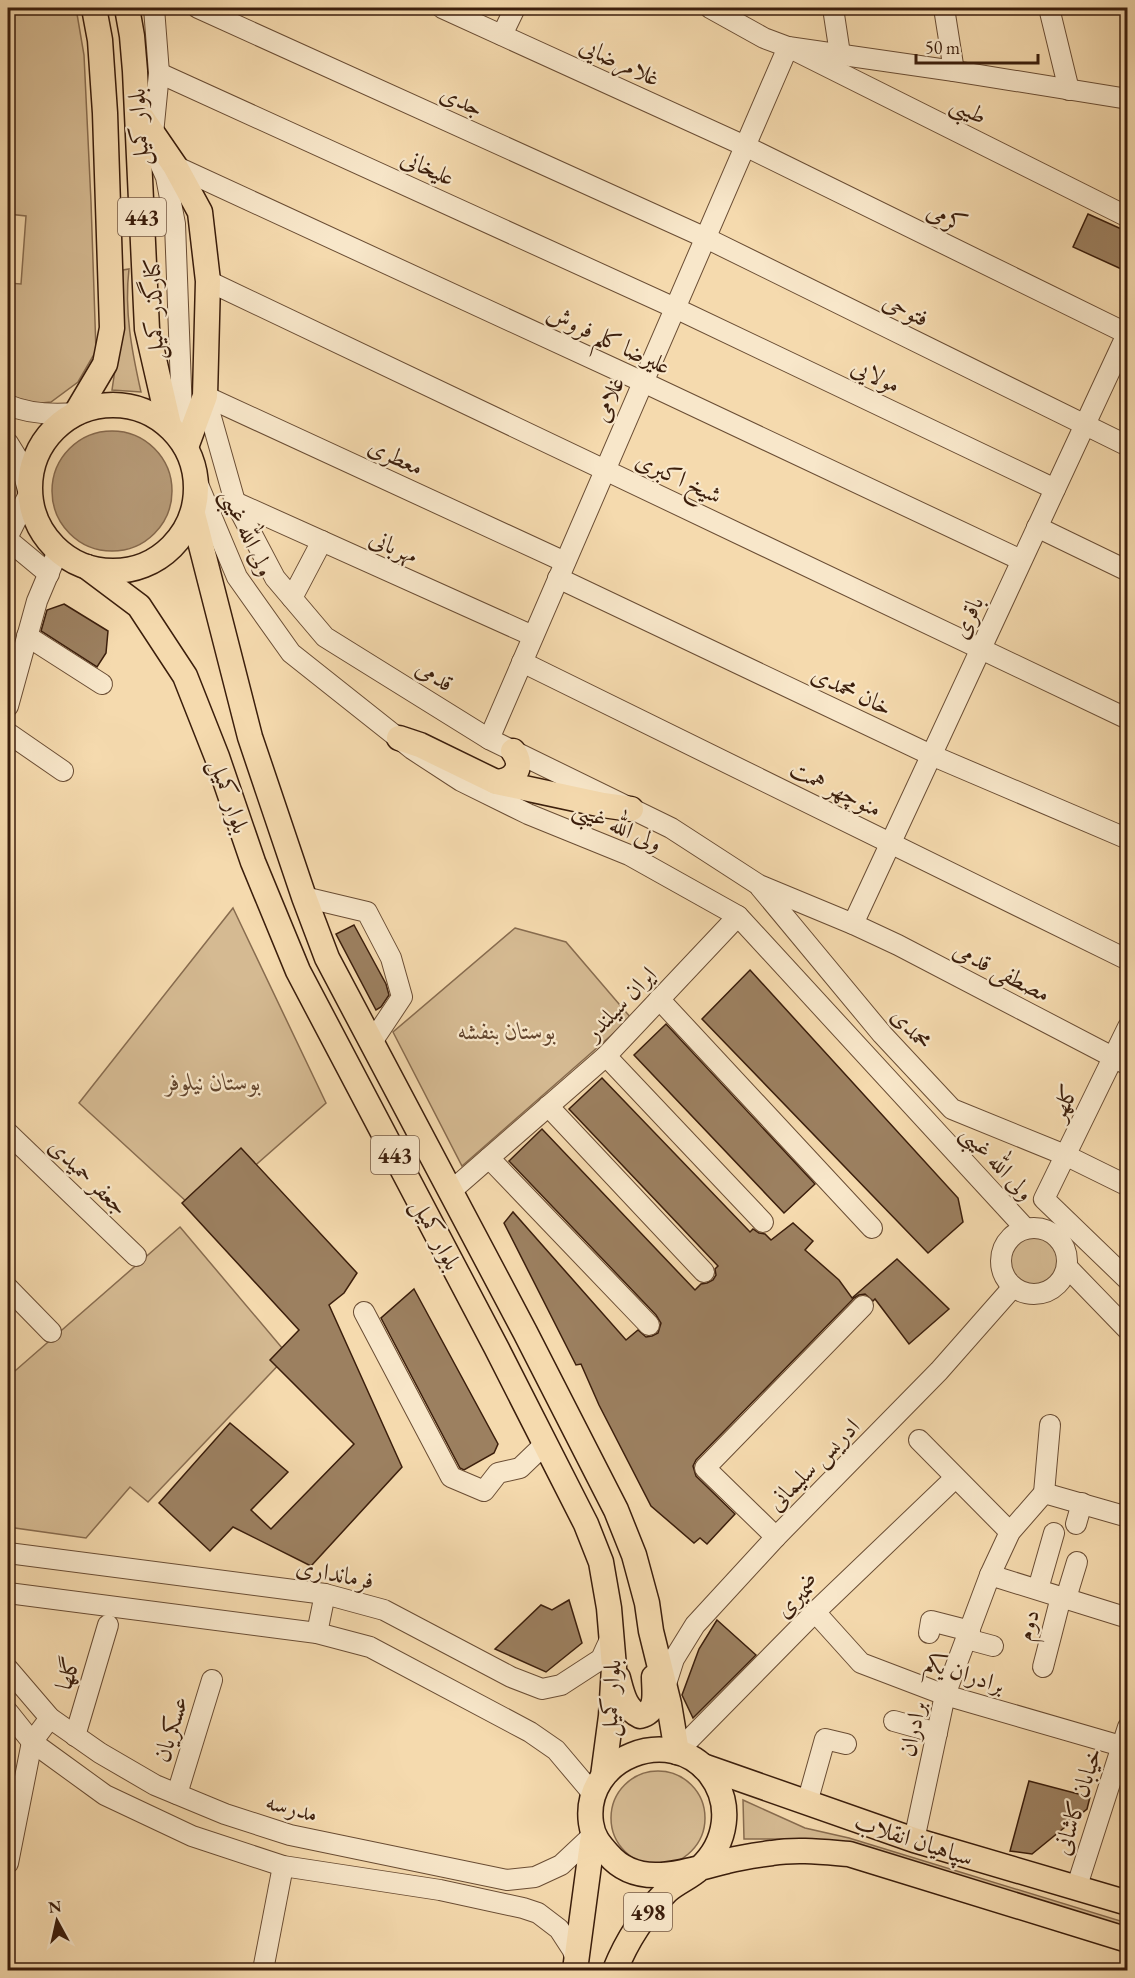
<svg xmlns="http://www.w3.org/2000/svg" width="1135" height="1978" font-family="'EB Garamond',Amiri,serif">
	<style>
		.green { fill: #d5ba92; stroke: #886c4f; stroke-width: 1.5 }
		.water { fill: #b69a77; stroke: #85684c; stroke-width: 1.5 }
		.building { fill: #9c8060; stroke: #3b1e0c; stroke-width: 1.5 }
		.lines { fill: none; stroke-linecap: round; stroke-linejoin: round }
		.minor-casing { stroke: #6a4d34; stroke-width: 22 }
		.major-casing { stroke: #3b1e0c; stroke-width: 27 }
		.minor { stroke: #f8e7ca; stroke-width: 20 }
		.major { stroke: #f5daae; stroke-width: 24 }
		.labels { text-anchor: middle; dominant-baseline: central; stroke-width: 4.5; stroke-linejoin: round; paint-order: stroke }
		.shield { fill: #f8e7ca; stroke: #745a45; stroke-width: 1.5 }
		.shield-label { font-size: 22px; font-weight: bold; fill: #3b1e0c }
		.street-label { font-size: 24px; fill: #3b1e0c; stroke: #f8e7ca }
		.park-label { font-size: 24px; font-style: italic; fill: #62452e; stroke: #f8e7ca }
	</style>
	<rect width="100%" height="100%" fill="#f5daae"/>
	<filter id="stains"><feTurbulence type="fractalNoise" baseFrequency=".00333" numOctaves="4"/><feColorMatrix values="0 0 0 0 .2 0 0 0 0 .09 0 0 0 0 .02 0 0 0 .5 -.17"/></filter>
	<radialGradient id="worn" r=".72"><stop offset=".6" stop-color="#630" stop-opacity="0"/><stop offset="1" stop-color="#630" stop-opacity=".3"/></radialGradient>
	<g class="green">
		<path d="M 8,8 L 76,8 L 84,55 L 91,202 L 96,351 L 78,382 L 51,402 L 22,405 L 8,395 L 8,283 L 21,284 L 26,216 L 8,214 Z"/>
		<path d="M 129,269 C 124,311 132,352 141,392 L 112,390 L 120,336 L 123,270 Z"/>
		<path d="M 233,908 L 326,1103 L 200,1214 L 79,1103 Z"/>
		<path d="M 515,928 L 566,942 L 631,1018 L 462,1166 L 393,1032 Z"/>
		<path d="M 180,1227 L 288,1355 L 148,1502 L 130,1487 L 86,1538 L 8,1527 L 8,1377 Z"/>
		<circle cx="1034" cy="1260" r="24"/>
		<circle cx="658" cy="1818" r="47"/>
		<path d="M 743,1800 L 805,1828 L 849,1838 L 1127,1923 L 1127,1931 L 806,1839 L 744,1839 Z"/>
	</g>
	<circle class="water" cx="112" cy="491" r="60"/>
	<g class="building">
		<path d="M 1088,214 L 1128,232 L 1128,272 L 1073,247 Z"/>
		<path d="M 64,604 L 108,631 L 106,653 L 97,667 L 41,631 L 47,610 Z"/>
		<path d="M 354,925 L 386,984 L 389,995 L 381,1007 L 376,1010 L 336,934 Z"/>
		<path d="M 750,970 L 958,1198 L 963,1222 L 928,1253 L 702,1019 Z"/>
		<path d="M 666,1024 L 815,1184 L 784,1213 L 634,1055 Z"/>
		<path d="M 602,1078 L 750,1232 L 753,1229 L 759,1233 L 765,1234 L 771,1240 L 793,1223 L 813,1241 L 805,1250 L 839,1280 L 852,1298 L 897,1259 L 949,1309 L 909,1344 L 875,1299 L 873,1301 L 865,1294 L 859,1295 L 854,1298 L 696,1460 L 693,1466 L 696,1476 L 735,1514 L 707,1544 L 700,1538 L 694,1543 L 651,1506 L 599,1405 L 581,1364 L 576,1365 L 504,1223 L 513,1212 L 626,1340 L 638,1330 L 646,1337 L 652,1336 L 658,1333 L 661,1323 L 656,1315 L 509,1161 L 542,1129 L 695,1290 L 701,1284 L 707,1283 L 713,1280 L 716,1275 L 715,1269 L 718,1266 L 569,1109 Z"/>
		<path d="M 241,1148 L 357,1273 L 344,1293 L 329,1305 L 402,1467 L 311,1566 L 233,1527 L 210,1551 L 159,1503 L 230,1423 L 288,1472 L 251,1510 L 271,1529 L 354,1444 L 270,1360 L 299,1330 L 182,1203 Z"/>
		<path d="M 414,1289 L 498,1444 L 494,1453 L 464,1470 L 460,1468 L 381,1318 Z"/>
		<path d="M 569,1600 L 582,1643 L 546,1672 L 495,1649 L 541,1605 L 552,1610 Z"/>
		<path d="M 717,1620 L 756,1655 L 693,1718 L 682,1695 L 699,1649 Z"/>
		<path d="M 1029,1781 L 1090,1797 L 1087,1809 L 1032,1854 L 1010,1851 Z"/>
	</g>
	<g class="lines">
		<g class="minor-casing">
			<g id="minor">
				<path d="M 198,8 L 706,238 L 1128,446"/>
				<path d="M 442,8 L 745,146 L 1128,334"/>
				<path d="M 710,8 L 764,38 L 788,47 L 954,71 L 1128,99"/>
				<path d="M 833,8 L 840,54"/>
				<path d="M 944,8 L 954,71"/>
				<path d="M 1049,8 L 1069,90"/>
				<path d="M 502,35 L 515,8"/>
				<path d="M 159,73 L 675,308 L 1055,489"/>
				<path d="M 153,134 L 159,73 L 154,8"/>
				<path d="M 154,150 L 166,177 L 175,224 L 183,441"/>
				<path d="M 175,166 L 643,382 L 1021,560"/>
				<path d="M 208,281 L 1128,719"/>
				<path d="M 205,396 L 235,502 L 275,578 L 325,637 L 489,739 L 671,828 L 759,885 L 853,924 L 898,945 L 1128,1065"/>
				<path d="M 205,396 L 565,562"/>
				<path d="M 8,405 C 29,414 53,415 76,413"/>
				<path d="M 8,443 L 21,464 L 29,494 L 8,536"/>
				<path d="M 197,482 L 237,577 L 291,653 L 412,749 L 461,781 L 528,814 L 629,855 L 738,916 L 1025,1228"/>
				<path d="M 235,502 L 533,636"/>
				<path d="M 1037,527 L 1128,571"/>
				<path d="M 8,540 L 49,574"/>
				<path d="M 558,578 L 931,755 L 1128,839"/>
				<path d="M 292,598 L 322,541"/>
				<path d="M 27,636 L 102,684"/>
				<path d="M 522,662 L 1128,960"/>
				<path d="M 8,706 L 37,601 L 58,551"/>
				<path d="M 8,733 L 63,771"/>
				<path d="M 489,739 L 788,47 L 1128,217"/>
				<path d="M 760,887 L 882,1034 L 952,1109 L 1065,1155 L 1128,1186"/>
				<path d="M 304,897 L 367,912 L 391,958 L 402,997 L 372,1042"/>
				<path d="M 853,924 L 1128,332"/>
				<path d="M 659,999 L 872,1228"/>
				<path d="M 1128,1027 L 1044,1199 L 1128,1280"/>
				<path d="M 606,1056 L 763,1222"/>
				<path d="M 548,1106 L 704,1272"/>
				<path d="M 8,1133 L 136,1256"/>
				<path d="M 489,1158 L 649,1325"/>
				<path d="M 451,1191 L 606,1056 L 738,916"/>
				<circle cx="1034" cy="1261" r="33"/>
				<path d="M 1067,1267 L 1128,1330"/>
				<path d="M 8,1288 L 51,1332"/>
				<path d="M 364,1312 L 451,1477 L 484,1491 L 498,1473 L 520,1468 L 545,1444"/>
				<path d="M 919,1440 L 1010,1532"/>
				<path d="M 1044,1493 L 1050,1425"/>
				<path d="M 1076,1524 L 1082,1503"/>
				<path d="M 776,1537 L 705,1468 L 863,1306"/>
				<path d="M 8,1553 L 325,1594 L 384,1610 L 511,1677 L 542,1689 L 561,1685 L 601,1659 L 612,1635"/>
				<path d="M 990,1575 L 1128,1618"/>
				<path d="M 1038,1589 L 1054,1533"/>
				<path d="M 8,1593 L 317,1633 L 370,1647 L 530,1732 L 556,1750 L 594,1795"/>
				<path d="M 1066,1598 L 1077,1562"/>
				<path d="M 815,1612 L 861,1663 L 945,1695 L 1128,1748"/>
				<path d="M 317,1633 L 325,1594"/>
				<path d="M 929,1633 L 931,1621 L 970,1631"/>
				<path d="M 967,1639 L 993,1646"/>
				<path d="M 1043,1667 L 1061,1597"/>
				<path d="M 8,1669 L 50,1718 L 100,1753 L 155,1785 L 225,1814 L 290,1835 L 507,1880 L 535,1877 L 561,1865 L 593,1835"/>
				<path d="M 665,1687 L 674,1659 L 695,1625 L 776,1537 L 939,1371 L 1013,1287"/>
				<path d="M 8,1712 L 32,1742 L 105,1795 L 192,1836 L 283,1866 L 440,1890 L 523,1908 L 538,1913 L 559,1929 L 572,1949 L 577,1961"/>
				<path d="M 894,1721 L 937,1733"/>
				<path d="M 75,1736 L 108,1625"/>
				<path d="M 677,1752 L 815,1612 L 955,1478"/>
				<path d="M 177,1794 L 212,1680"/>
				<path d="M 807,1803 L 825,1739 L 846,1744"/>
				<path d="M 914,1840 L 945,1695 L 990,1575 L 1010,1532 L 1044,1493 L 1128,1517"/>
				<path d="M 8,1863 L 32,1742 L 50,1718"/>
				<path d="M 1076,1889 L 1128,1727"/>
				<path d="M 263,1970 L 283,1866"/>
			</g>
		</g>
		<g class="major-casing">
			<g id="major">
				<path d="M 127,8 L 132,36 L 135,71 L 147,329 L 169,425"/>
				<path d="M 138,112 L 175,166 L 200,212 L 208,281 L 205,396 L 186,447"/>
				<circle cx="113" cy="488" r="83"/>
				<path d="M 76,413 L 105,364 L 112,328 L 105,113 L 100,40 L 94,8"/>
				<path d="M 193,514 L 250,737 L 304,897 L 327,958 L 525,1332 L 616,1510 L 634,1555 L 647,1603 L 651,1631 L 669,1704 L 677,1752"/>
				<path d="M 87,567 L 139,606 L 185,676 L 217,757 L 253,862 L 298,971 L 496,1347 L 586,1524 L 601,1562 L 609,1608 L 614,1667 L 611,1716 L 603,1776"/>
				<path d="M 399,738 L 420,745 L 496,782 L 603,805 L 631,809"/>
				<path d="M 496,782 C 514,781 525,767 513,751"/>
				<path d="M 618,1678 C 622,1693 625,1709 640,1716 C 659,1711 654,1693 654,1677"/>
				<path d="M 703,1766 L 914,1840 L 1128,1903"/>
				<path d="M 575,1970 L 593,1835"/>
				<path d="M 615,1970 C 627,1940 644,1914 667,1891 C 677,1882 691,1877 700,1868 C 727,1843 733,1804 710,1774 C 670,1723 582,1758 591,1823 C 593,1837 599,1844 608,1854 C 639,1891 688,1870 727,1861 C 742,1857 757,1855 772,1853 C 797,1849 823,1852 849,1854 L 1128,1940"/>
			</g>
		</g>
		<use href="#minor" class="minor"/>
		<use href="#major" class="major"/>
	</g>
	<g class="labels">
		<g class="shield">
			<rect x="118" y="198" width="48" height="38" rx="4.5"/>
			<rect x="371" y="1136" width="48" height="38" rx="4.5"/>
			<rect x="624" y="1893" width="48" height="38" rx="4.5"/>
		</g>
		<g class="shield-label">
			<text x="142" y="217">443</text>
			<text x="395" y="1155">443</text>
			<text x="648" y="1912">498</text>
		</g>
		<g class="street-label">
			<text transform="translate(620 61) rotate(25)">غلامرضایی</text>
			<text transform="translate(462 100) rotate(24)">جدی</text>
			<text transform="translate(969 109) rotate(27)">طیبی</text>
			<text transform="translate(138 127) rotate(-93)">بلوار کمیل</text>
			<text transform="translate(428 167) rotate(24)">علیخانی</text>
			<text transform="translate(947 217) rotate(26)">کرمی</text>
			<text transform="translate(153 309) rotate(-92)">کنارگذر کمیل</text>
			<text transform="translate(906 309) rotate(26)">فتوحی</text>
			<text transform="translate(609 339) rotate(25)">علیرضا کلم فروش</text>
			<text transform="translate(876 375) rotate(25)">مولایی</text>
			<text transform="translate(608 399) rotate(-67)">غلامی</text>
			<text transform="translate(396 456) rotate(25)">معطری</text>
			<text transform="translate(679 477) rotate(25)">شیخ اکبری</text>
			<text transform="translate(248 532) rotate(65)">ولی الله غیبی</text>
			<text transform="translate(394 546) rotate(24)">مهربانی</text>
			<text transform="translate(967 617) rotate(-65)">باقری</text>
			<text transform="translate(435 675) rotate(32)">قدمی</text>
			<text transform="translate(852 690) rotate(25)">خان محمدی</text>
			<text transform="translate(836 788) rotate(26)">منوچهر همت</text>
			<text transform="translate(230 796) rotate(71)">بلوار کمیل</text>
			<text transform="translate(618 825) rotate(24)">ولی الله غیبی</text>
			<text transform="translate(1002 971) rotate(27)">مصطفی قدمی</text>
			<text transform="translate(620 1003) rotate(-46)">ایران سیلندر</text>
			<text transform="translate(912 1028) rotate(48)">محمدی</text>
			<text transform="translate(1063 1102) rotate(-64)">کلهر</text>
			<text transform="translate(998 1162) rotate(47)">ولی الله غیبی</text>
			<text transform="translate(89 1176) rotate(44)">جعفر حمیدی</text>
			<text transform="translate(437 1234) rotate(62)">بلوار کمیل</text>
			<text transform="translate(813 1464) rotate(-45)">ادریس سلیمانی</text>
			<text transform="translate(335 1573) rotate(11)">فرمانداری</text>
			<text transform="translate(797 1595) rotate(-44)">ضمیری</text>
			<text transform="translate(1027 1625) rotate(-75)">دوم</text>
			<text transform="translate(67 1673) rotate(-73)">گلها</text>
			<text transform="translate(965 1673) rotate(18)">برادران یکم</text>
			<text transform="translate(610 1698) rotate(-87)">بلوار کمیل</text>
			<text transform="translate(170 1729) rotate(-73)">عسکریان</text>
			<text transform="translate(912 1729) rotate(-78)">برادران</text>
			<text transform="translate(1077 1801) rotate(-72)">خیابان کاشانی</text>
			<text transform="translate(292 1807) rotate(15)">مدرسه</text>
			<text transform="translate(914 1839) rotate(18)">سپاهیان انقلاب</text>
		</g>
		<g class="park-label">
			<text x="507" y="1030">بوستان بنفشه</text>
			<text x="213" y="1081">بوستان نیلوفر</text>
		</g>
	</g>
	<rect width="1135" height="1978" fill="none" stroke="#f5daae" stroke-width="30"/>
	<rect x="9" y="9" width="1117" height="1960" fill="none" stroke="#3b1e0c" stroke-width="3"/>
	<rect x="15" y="15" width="1105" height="1948" fill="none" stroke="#3b1e0c" stroke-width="1.5"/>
	<g transform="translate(57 1921) rotate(352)" stroke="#f8e7ca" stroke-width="4.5" paint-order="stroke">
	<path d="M0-4.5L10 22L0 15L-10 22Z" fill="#3b1e0c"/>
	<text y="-9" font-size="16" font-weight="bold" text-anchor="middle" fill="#3b1e0c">N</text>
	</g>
	<path d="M916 54v9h122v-9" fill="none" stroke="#3b1e0c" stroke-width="3"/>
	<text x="925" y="54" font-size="18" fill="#3b1e0c" stroke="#f8e7ca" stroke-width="4.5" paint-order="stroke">50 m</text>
	<rect width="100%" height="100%" filter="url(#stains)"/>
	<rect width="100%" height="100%" fill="url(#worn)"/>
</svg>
